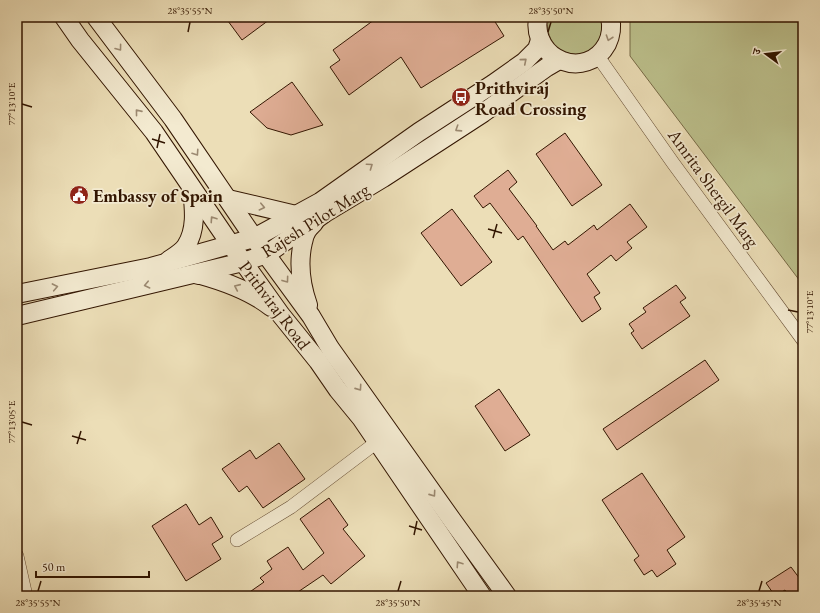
<svg xmlns="http://www.w3.org/2000/svg" width="820" height="613" font-family="'EB Garamond','Noto Serif Devanagari',serif">
	<style>
		.green { fill: #bcc08c; stroke: #776a46 }
		.building { fill: #dfad94; stroke: #321500 }
		.lines { fill: none; stroke-linecap: round; stroke-linejoin: round }
		.minor-casing { stroke: #60472e; stroke-width: 14 }
		.secondary-casing { stroke: #321500; stroke-width: 20 }
		.minor { stroke: #f3ead0; stroke-width: 13 }
		.secondary { stroke: #f3ead0; stroke-width: 18 }
		.oneway { stroke: #9c8a72 }
		.ticks { fill: none; stroke: #321500; stroke-width: 1.5 }
		.labels { text-anchor: middle; dominant-baseline: central; stroke-width: 3.5; stroke-linejoin: round; paint-order: stroke }
		.poi-label { font-size: 18px; font-weight: bold; fill: #321500; stroke: #f3ead0; text-anchor: start }
		.street-label { font-size: 18px; fill: #321500; stroke: #f3ead0 }
		.neatline { fill: none; stroke: #321500; stroke-width: 1.5 }
		.ticks-label { font-size: 10px; text-anchor: middle; fill: #321500 }
	</style>
	<rect width="100%" height="100%" fill="#ecdeb7"/>
	<filter id="stains"><feTurbulence type="fractalNoise" baseFrequency=".005" numOctaves="4"/><feColorMatrix values="0 0 0 0 .2 0 0 0 0 .09 0 0 0 0 .02 0 0 0 .5 -.17"/></filter>
	<radialGradient id="worn" r=".72"><stop offset=".6" stop-color="#630" stop-opacity="0"/><stop offset="1" stop-color="#630" stop-opacity=".3"/></radialGradient>
	<g class="green">
		<path d="M 549,17 L 605,17 C 606,28 606,28 601,37 C 600,41 598,46 595,48 C 591,51 586,53 581,54 C 559,57 543,38 549,17 Z"/>
		<path d="M 630,17 L 803,17 L 803,285 L 630,56 Z"/>
	</g>
	<g class="building">
		<path d="M 225,17 L 273,17 L 242,40 Z"/>
		<path d="M 378,17 L 492,17 L 504,36 L 421,88 L 401,57 L 349,95 L 330,67 L 340,60 L 333,50 Z"/>
		<path d="M 292,82 L 323,125 L 291,135 L 267,128 L 250,112 Z"/>
		<path d="M 565,133 L 602,185 L 572,206 L 536,154 Z"/>
		<path d="M 508,170 L 517,182 L 509,189 L 537,226 L 536,226 L 553,250 L 565,241 L 568,245 L 594,225 L 597,230 L 630,204 L 647,227 L 627,242 L 632,248 L 616,261 L 611,255 L 587,274 L 600,293 L 594,297 L 601,309 L 582,322 L 523,236 L 518,240 L 490,203 L 483,208 L 474,196 Z"/>
		<path d="M 452,209 L 492,262 L 461,286 L 421,233 Z"/>
		<path d="M 676,285 L 686,298 L 680,302 L 690,316 L 642,349 L 631,333 L 634,331 L 629,324 L 646,312 L 643,308 Z"/>
		<path d="M 705,360 L 719,380 L 617,450 L 603,429 Z"/>
		<path d="M 499,389 L 530,435 L 505,451 L 475,406 Z"/>
		<path d="M 279,443 L 305,479 L 263,508 L 247,486 L 239,492 L 222,469 L 250,450 L 256,459 Z"/>
		<path d="M 642,473 L 685,537 L 667,550 L 676,564 L 657,577 L 652,570 L 644,575 L 634,560 L 639,556 L 602,500 Z"/>
		<path d="M 329,498 L 348,525 L 343,529 L 365,556 L 331,584 L 323,575 L 292,596 L 244,596 L 264,582 L 260,578 L 272,569 L 267,561 L 288,547 L 303,570 L 324,553 L 300,519 Z"/>
		<path d="M 186,504 L 199,525 L 211,517 L 223,537 L 212,544 L 221,559 L 186,581 L 152,526 Z"/>
		<path d="M 791,567 L 803,583 L 803,596 L 789,596 L 785,590 L 775,596 L 766,583 Z"/>
	</g>
	<g class="lines">
		<g class="minor-casing">
			<g id="minor">
				<path d="M 597,55 L 673,163 L 803,340"/>
				<path d="M 237,540 L 291,507 L 377,442"/>
				<path d="M 17,556 L 26,596"/>
			</g>
		</g>
		<g class="secondary-casing">
			<g id="secondary">
				<path d="M 64,17 L 80,40 L 154,132 L 231,245 L 281,315 L 318,361 L 338,390 L 361,418 L 482,596"/>
				<path d="M 96,17 L 173,119 L 254,238 L 311,316 L 330,348 L 452,520 L 507,596"/>
				<path d="M 538,17 C 531,61 587,81 607,44 C 611,36 612,26 610,17"/>
				<path d="M 228,199 L 296,215"/>
				<path d="M 169,260 C 175,256 182,252 186,246 C 197,229 194,208 192,189"/>
				<path d="M 198,275 L 201,275 C 226,282 251,291 271,307"/>
				<path d="M 17,294 L 151,267 L 254,238 L 320,202 L 419,132 L 493,84 L 524,62 L 537,49 L 540,40"/>
				<path d="M 308,305 C 301,285 298,263 303,242 C 304,239 304,236 306,233 C 307,230 311,226 314,223"/>
				<path d="M 17,316 L 243,262 L 267,254 L 325,213 L 383,178 L 483,113 L 547,67 L 559,60"/>
			</g>
		</g>
		<use href="#minor" class="minor"/>
		<use href="#secondary" class="secondary"/>
	</g>
	<defs><path id="oneway-chevron" d="M-2-3.5L2.5 0L-2 3.5" fill="none" stroke-width="1.6" stroke-linecap="round" stroke-linejoin="round"/></defs>
	<g class="oneway">
		<use href="#oneway-chevron" transform="translate(609 38) rotate(109)"/>
		<use href="#oneway-chevron" transform="translate(119 48) rotate(53)"/>
		<use href="#oneway-chevron" transform="translate(524 61) rotate(-40)"/>
		<use href="#oneway-chevron" transform="translate(138 112) rotate(-129)"/>
		<use href="#oneway-chevron" transform="translate(458 129) rotate(147)"/>
		<use href="#oneway-chevron" transform="translate(196 153) rotate(56)"/>
		<use href="#oneway-chevron" transform="translate(370 166) rotate(-35)"/>
		<use href="#oneway-chevron" transform="translate(262 207) rotate(13)"/>
		<use href="#oneway-chevron" transform="translate(213 219) rotate(-124)"/>
		<use href="#oneway-chevron" transform="translate(286 280) rotate(54)"/>
		<use href="#oneway-chevron" transform="translate(147 285) rotate(167)"/>
		<use href="#oneway-chevron" transform="translate(55 287) rotate(-11)"/>
		<use href="#oneway-chevron" transform="translate(237 287) rotate(-156)"/>
		<use href="#oneway-chevron" transform="translate(359 388) rotate(55)"/>
		<use href="#oneway-chevron" transform="translate(433 494) rotate(55)"/>
		<use href="#oneway-chevron" transform="translate(459 564) rotate(-124)"/>
	</g>
	<path class="ticks" d="M 188,32 L 190,22M 548,32 L 551,22M 22,104 L 32,107M 152,139 L 165,143M 157,148 L 160,134M 488,229 L 502,233M 493,238 L 497,224M 788,310 L 798,312M 22,422 L 32,425M 72,436 L 86,440M 77,444 L 81,431M 409,526 L 422,530M 414,535 L 417,521M 38,591 L 41,581M 398,591 L 401,581M 759,591 L 762,581"/>
	<defs>
		<g id="bus-disc" transform="scale(1)"><circle r="9.5" fill="#8f2418" stroke="#f3ead0"/><path d="M-5-6H5V4H4V6H2V4H-2V6H-4V4H-5ZM-3.5-4V0h7V-4ZM-3.5 1.2v1.5H-2V1.2ZM2 1.2v1.5H3.5V1.2Z" fill="#fff"/></g>
		<g id="civic-disc" transform="scale(1)"><circle r="9.5" fill="#8f2418" stroke="#f3ead0"/><path d="M-.6-6.5H3V-4.5H.6V-3L4-1V1h2V6H-6V1h2V-1L-.6-3ZM-1.2 2.5V6h2.4V2.5Z" fill="#fff"/></g>
	</defs>
	<g fill-rule="evenodd">
		<use href="#bus-disc" x="461" y="97"/>
		<use href="#civic-disc" x="79" y="195"/>
	</g>
	<g class="labels">
		<g class="poi-label">
			<text x="475" y="87">Prithviraj<tspan x="475" dy="21">Road Crossing</tspan></text>
			<text x="93" y="195">Embassy of Spain</text>
		</g>
		<g class="street-label">
			<text transform="translate(714 188) rotate(54)">Amrita Shergil Marg</text>
			<text transform="translate(315 220) rotate(-32)">Rajesh Pilot Marg</text>
			<text transform="translate(275 305) rotate(53)">Prithviraj Road</text>
		</g>
	</g>
	<rect width="820" height="613" fill="none" stroke="#ecdeb7" stroke-width="44"/>
	<g transform="translate(766 54) rotate(285)" stroke="#f3ead0" stroke-width="3" paint-order="stroke">
	<path d="M0-3L7 15L0 10L-7 15Z" fill="#321500"/>
	<text y="-6" font-size="11" font-weight="bold" text-anchor="middle" fill="#321500">उ</text>
	</g>
	<path d="M36 571v6h113v-6" fill="none" stroke="#321500" stroke-width="2"/>
	<text x="42" y="571" font-size="12" fill="#321500" stroke="#f3ead0" stroke-width="3" paint-order="stroke">50 m</text>
	<rect x="22" y="22" width="776" height="569" class="neatline"/>
	<g class="ticks-label">
		<text x="190" y="14">28°35'55"N</text>
		<text x="551" y="14">28°35'50"N</text>
		<text transform="translate(11 104) rotate(-90)" y="4">77°13'10"E</text>
		<text transform="translate(809 312) rotate(-90)" y="4">77°13'10"E</text>
		<text transform="translate(11 422) rotate(-90)" y="4">77°13'05"E</text>
		<text x="38" y="606">28°35'55"N</text>
		<text x="398" y="606">28°35'50"N</text>
		<text x="759" y="606">28°35'45"N</text>
	</g>
	<rect width="100%" height="100%" filter="url(#stains)"/>
	<rect width="100%" height="100%" fill="url(#worn)"/>
</svg>
